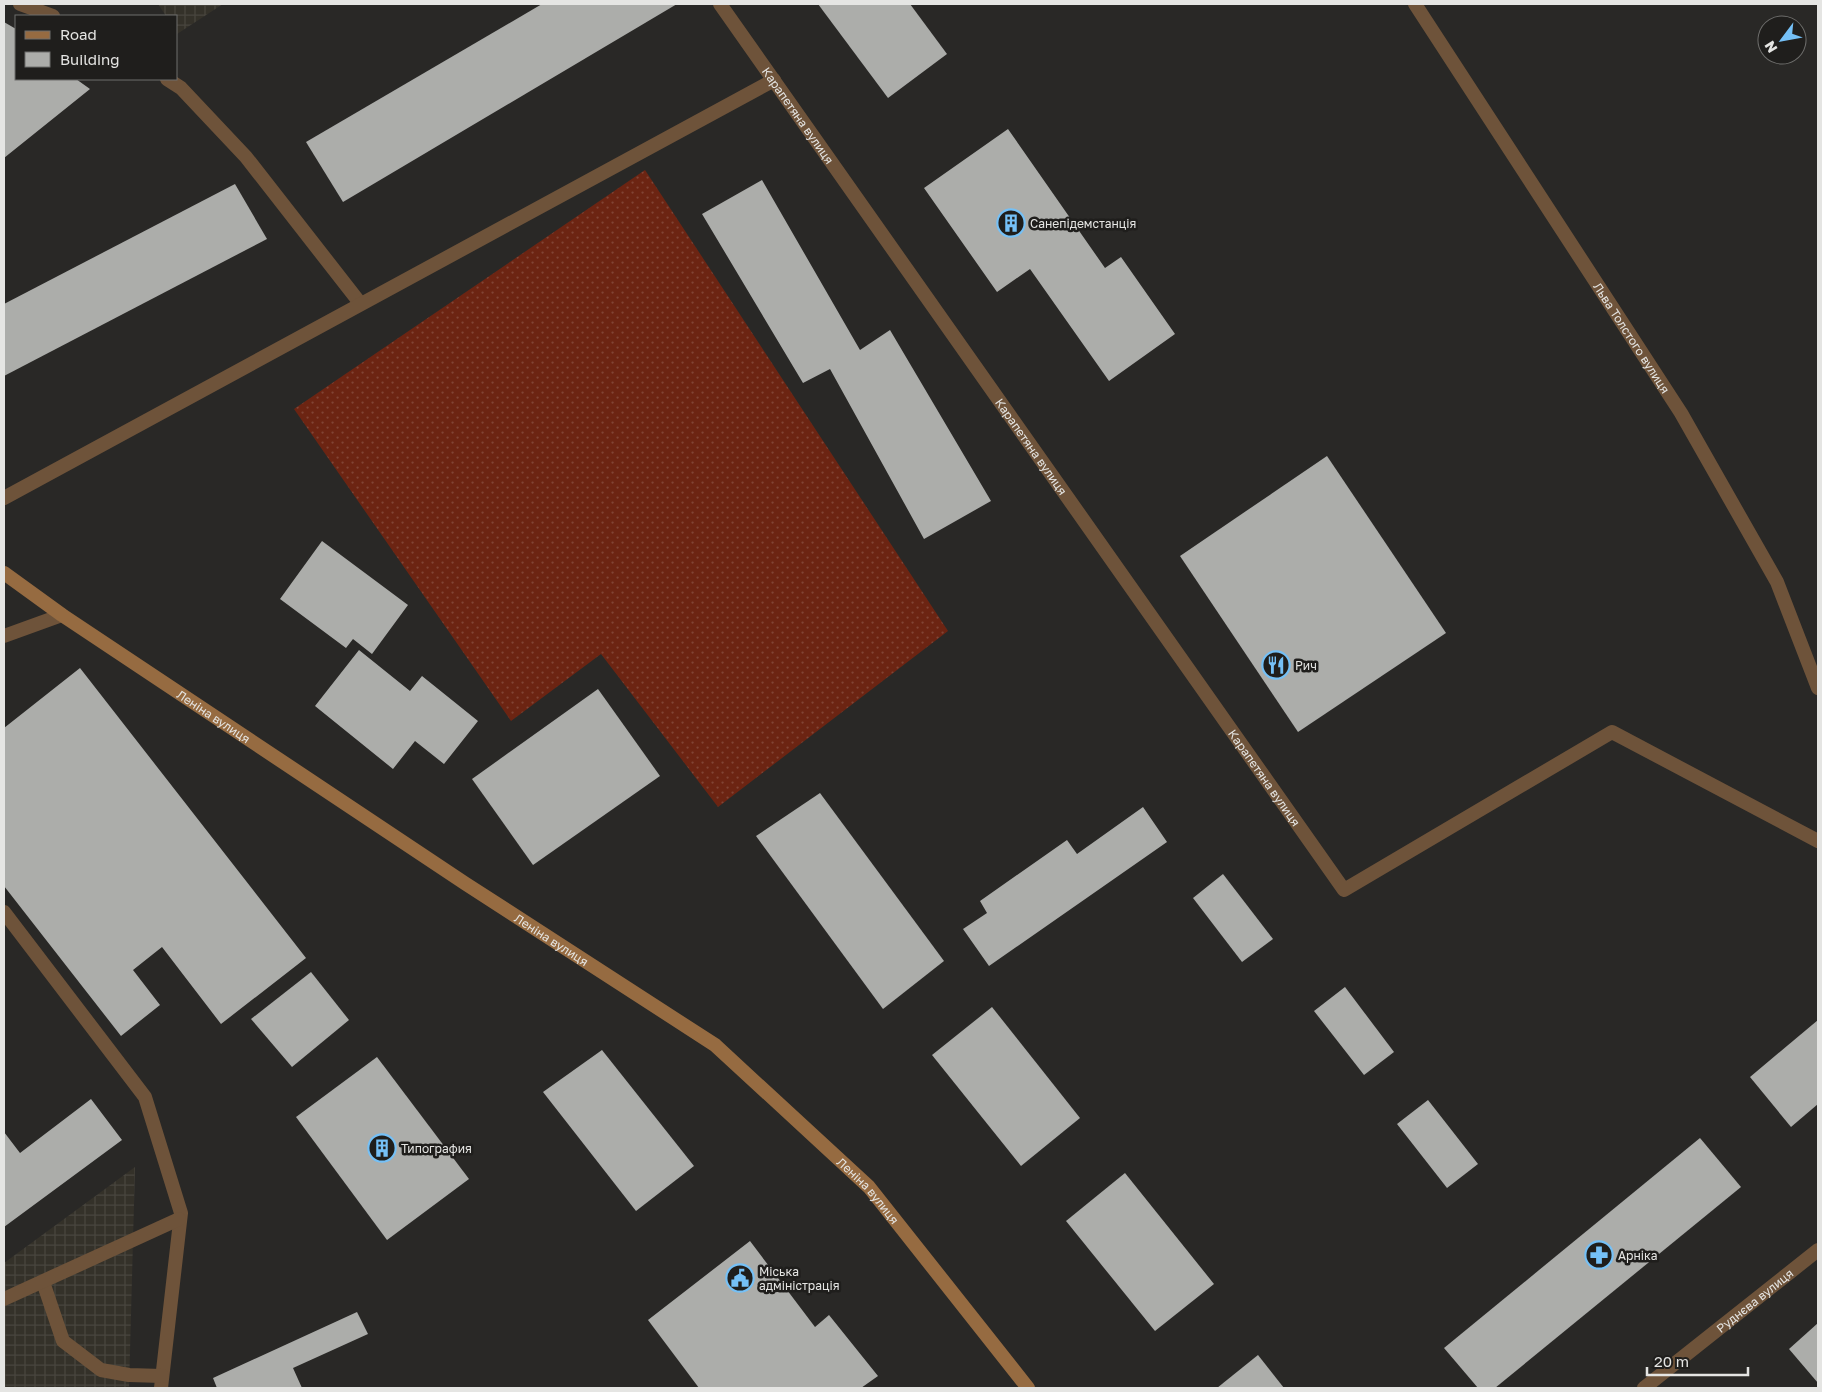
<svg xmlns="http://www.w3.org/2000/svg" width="1822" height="1392" font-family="'Golos Text',sans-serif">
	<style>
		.industrial { fill: url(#industrial-grid) }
		.grass { fill: url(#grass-dots) }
		.building { fill: #acadaa }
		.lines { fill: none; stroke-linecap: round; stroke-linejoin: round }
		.service { stroke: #6e533a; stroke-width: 14 }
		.minor { stroke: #6e533a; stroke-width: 14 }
		.secondary { stroke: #966b41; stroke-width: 14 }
		.labels { text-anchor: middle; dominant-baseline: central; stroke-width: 5; stroke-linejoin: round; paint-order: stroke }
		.street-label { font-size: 12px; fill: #e5e5e3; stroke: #1f1e1c }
		.poi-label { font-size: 12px; fill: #e5e5e3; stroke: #1f1e1c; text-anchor: start }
	</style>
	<defs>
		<pattern id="industrial-grid" width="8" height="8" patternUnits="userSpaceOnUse" patternTransform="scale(1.25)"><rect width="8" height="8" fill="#343129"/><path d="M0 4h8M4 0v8" fill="none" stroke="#48453e"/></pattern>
		<pattern id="grass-dots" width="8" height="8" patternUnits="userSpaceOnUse" patternTransform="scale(1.25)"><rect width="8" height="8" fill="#6c2412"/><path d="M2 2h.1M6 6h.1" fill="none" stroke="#814434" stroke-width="1.8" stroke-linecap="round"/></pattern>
	</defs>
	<rect width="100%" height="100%" fill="#292826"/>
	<g class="industrial">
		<path d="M 158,4 L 223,4 L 177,34 L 176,16 L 166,16 Z"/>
		<path d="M 135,1167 L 129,1388 L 4,1388 L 4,1263 Z"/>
	</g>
	<path class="grass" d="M 645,170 L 948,631 L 718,807 L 601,654 L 511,721 L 294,409 Z"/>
	<g class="building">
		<path d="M 542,4 L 677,4 L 343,202 L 306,142 Z"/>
		<path d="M 818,4 L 910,4 L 947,54 L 888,98 Z"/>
		<path d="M 4,22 L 16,29 L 16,79 L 76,79 L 90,89 L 4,158 Z"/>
		<path d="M 1008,129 L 1105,268 L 1121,257 L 1175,334 L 1109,381 L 1030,269 L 997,292 L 924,188 Z"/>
		<path d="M 762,180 L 860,350 L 890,330 L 991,501 L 924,539 L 830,369 L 803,383 L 702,214 Z"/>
		<path d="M 235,184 L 267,239 L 4,376 L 4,304 Z"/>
		<path d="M 1327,456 L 1446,633 L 1298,732 L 1180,556 Z"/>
		<path d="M 322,541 L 408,605 L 372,654 L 353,639 L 346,648 L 280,599 Z"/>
		<path d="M 359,650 L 410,691 L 422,676 L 478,721 L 444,764 L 415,741 L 393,769 L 315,706 Z"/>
		<path d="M 80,668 L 306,958 L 221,1024 L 162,947 L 133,970 L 160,1005 L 121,1036 L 4,886 L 4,728 Z"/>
		<path d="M 598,689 L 660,776 L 533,865 L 472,779 Z"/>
		<path d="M 820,793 L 944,961 L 883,1009 L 756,836 Z"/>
		<path d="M 1143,807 L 1167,842 L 989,966 L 963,929 L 987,913 L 980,901 L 1067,840 L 1077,854 Z"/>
		<path d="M 1223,874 L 1273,939 L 1242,962 L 1193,898 Z"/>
		<path d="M 311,972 L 349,1020 L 292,1067 L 251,1019 Z"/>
		<path d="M 1345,987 L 1394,1052 L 1364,1075 L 1314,1011 Z"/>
		<path d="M 992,1007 L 1080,1118 L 1021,1166 L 932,1055 Z"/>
		<path d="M 1818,1020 L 1818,1104 L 1791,1127 L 1750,1077 Z"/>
		<path d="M 602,1050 L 694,1166 L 636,1211 L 543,1092 Z"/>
		<path d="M 377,1057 L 469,1179 L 387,1240 L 296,1117 Z"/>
		<path d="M 91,1099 L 122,1140 L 4,1227 L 4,1132 L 20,1153 Z"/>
		<path d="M 1428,1100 L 1478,1164 L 1447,1188 L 1397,1124 Z"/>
		<path d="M 1700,1138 L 1741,1187 L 1495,1388 L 1478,1388 L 1444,1348 Z"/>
		<path d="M 1125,1173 L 1214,1284 L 1155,1331 L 1066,1221 Z"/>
		<path d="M 750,1241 L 815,1327 L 829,1315 L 878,1376 L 861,1388 L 699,1388 L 648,1320 Z"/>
		<path d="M 357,1312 L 368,1334 L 293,1368 L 302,1388 L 217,1388 L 213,1378 Z"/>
		<path d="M 1818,1323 L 1818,1383 L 1789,1349 Z"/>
		<path d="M 1258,1355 L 1284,1388 L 1217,1388 Z"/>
	</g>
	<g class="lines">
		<g class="service">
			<path d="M 20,4 L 53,16"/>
			<path d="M 167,79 L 181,88 L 246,157 L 360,303"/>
			<path d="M 4,912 L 145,1097 L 181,1213 L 161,1388"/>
			<path d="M 43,1282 L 63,1341 L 101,1370 L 129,1375 L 162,1376"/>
			<path d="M 4,1299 L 179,1219"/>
		</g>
		<g class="minor">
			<path id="s1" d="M 720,4 L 1344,890 L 1612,732 L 1818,841"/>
			<path id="s2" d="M 1415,4 L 1681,413 L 1777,582 L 1818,688"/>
			<path d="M 4,498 L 774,80"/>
			<path d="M 4,636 L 62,615"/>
			<path id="s3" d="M 1644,1388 L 1818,1250"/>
		</g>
		<path class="secondary" id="s4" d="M 4,573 L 62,615 L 466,884 L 715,1045 L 869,1187 L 1028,1388"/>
	</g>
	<defs>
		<g id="building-ring" transform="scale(1.4375)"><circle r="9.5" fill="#1f1e1c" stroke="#75c0f6" stroke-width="1.5"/><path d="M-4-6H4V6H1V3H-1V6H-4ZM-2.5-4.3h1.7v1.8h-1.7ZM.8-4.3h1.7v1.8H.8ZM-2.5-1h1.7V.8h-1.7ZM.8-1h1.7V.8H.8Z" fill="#75c0f6"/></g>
		<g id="restaurant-ring" transform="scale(1.4375)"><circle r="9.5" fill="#1f1e1c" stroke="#75c0f6" stroke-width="1.5"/><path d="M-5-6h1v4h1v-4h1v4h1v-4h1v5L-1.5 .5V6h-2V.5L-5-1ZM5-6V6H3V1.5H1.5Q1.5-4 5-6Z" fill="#75c0f6"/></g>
		<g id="pharmacy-ring" transform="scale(1.4375)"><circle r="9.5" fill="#1f1e1c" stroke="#75c0f6" stroke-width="1.5"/><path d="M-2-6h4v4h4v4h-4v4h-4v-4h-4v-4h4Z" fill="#75c0f6"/></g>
		<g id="civic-ring" transform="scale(1.4375)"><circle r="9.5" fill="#1f1e1c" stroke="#75c0f6" stroke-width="1.5"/><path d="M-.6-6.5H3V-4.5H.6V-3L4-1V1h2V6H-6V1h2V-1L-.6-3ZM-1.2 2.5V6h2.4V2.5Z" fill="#75c0f6"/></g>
	</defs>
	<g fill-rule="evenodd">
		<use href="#building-ring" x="1011" y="223"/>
		<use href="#restaurant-ring" x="1276" y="665"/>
		<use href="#building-ring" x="382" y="1148"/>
		<use href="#pharmacy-ring" x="1599" y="1255"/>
		<use href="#civic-ring" x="740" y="1278"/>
	</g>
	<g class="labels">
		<g class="street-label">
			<text stroke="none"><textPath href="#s1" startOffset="136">Карапетяна вулиця</textPath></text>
			<text stroke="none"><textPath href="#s2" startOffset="398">Льва Толстого вулиця</textPath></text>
			<text stroke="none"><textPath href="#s1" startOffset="541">Карапетяна вулиця</textPath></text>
			<text stroke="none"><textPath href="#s4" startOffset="254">Леніна вулиця</textPath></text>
			<text stroke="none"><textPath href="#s1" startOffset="946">Карапетяна вулиця</textPath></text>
			<text stroke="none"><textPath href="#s4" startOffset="659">Леніна вулиця</textPath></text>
			<text stroke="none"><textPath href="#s4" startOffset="1065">Леніна вулиця</textPath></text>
			<text stroke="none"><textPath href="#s3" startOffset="141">Руднєва вулиця</textPath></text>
		</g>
		<g class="poi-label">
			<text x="1030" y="223">Санепідемстанція</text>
			<text x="1295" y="665">Рич</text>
			<text x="401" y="1148">Типография</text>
			<text x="1618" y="1255">Арніка</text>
			<text x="759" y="1271">Міська<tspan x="759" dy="14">адміністрація</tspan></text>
		</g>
	</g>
	<rect width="1822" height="1392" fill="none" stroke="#e5e5e3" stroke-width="10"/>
	<rect x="15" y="15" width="162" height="65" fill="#1f1e1c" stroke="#6e6e6c"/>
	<rect x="25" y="31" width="25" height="8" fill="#966b41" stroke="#6e6e6c"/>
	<text x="60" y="40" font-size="15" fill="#e5e5e3">Road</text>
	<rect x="25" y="52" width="25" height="15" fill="#acadaa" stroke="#6e6e6c"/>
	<text x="60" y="65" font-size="15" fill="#e5e5e3">Building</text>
	<g transform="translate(1782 40) rotate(238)"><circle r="24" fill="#1f1e1c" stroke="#6e6e6c"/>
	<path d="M0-4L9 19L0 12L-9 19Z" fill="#75c0f6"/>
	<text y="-8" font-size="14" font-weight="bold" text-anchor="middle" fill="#e5e5e3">N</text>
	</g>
	<path d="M1647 1367v8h101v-8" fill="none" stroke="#e5e5e3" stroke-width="2.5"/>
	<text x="1654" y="1367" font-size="15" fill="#e5e5e3" stroke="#1f1e1c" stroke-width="4" paint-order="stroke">20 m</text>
</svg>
